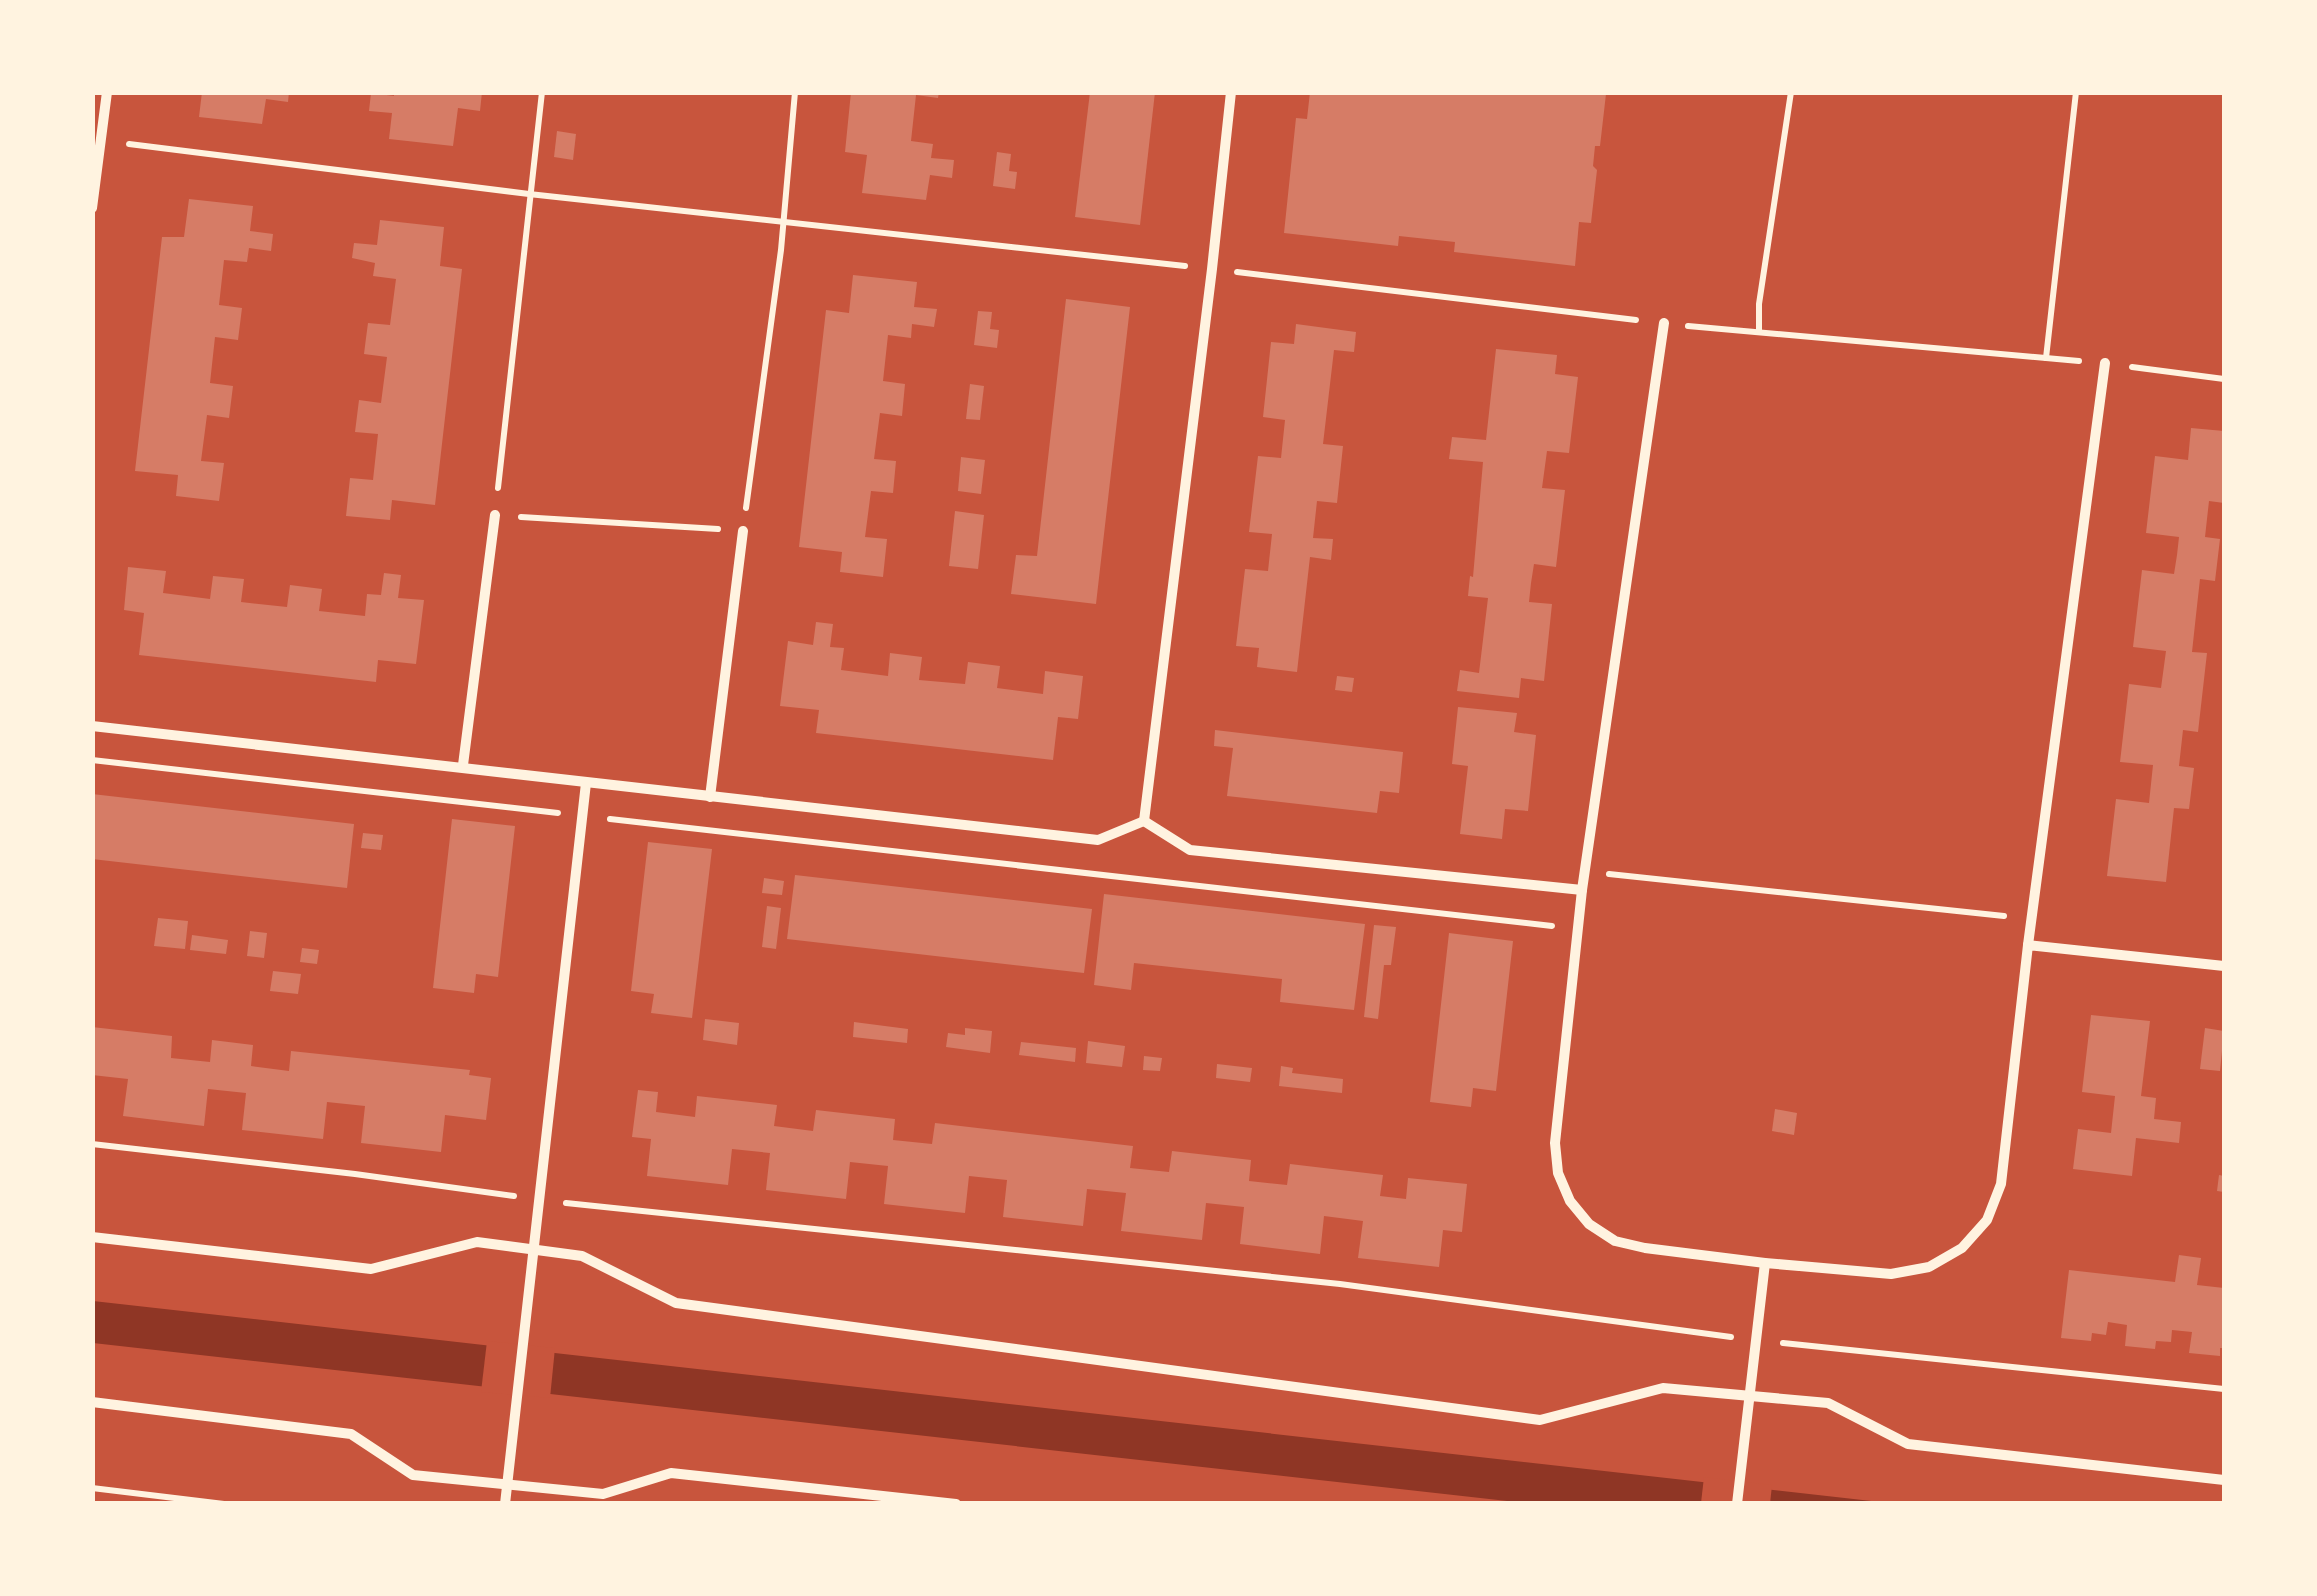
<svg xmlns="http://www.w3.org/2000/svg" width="2317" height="1596" font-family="'PT Serif',serif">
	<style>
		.water { fill: #8f3625 }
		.pier { fill: #c8553d }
		.building { fill: #d67c66 }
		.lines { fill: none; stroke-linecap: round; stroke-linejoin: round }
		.path { stroke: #fff3e0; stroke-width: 6 }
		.minor { stroke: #fff3e0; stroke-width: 10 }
	</style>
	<rect width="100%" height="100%" fill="#c8553d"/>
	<path class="water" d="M 93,1301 L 1889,1503 L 1525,1503 L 93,1343 Z"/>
	<g class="pier">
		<path d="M 487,1341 L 555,1348 L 550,1398 L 481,1392 Z"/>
		<path d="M 1704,1477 L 1772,1485 L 1770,1504 L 1701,1503 Z"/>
	</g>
	<g class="building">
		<path d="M 202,92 L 289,92 L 288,102 L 266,99 L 262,124 L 199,117 Z"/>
		<path d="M 394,92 L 482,92 L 480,111 L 458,108 L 453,146 L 389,139 L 392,113 L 369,111 L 371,93 L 394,96 Z"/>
		<path d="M 851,92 L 939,92 L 938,98 L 916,95 L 911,141 L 933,144 L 931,158 L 954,160 L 952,178 L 930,175 L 926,200 L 862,193 L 867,155 L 845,152 Z"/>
		<path d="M 1090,92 L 1155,92 L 1140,225 L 1075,217 Z"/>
		<path d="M 1310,92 L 1606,94 L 1600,146 L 1595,146 L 1593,166 L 1597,170 L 1591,223 L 1579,222 L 1575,266 L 1454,252 L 1455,242 L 1399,236 L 1398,246 L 1284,233 L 1296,118 L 1307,119 Z"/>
		<path d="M 557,131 L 576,134 L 573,160 L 554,157 Z"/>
		<path d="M 997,152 L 1011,154 L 1009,171 L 1017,172 L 1015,189 L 993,186 Z"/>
		<path d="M 189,199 L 253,206 L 250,231 L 273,234 L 271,251 L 249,248 L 247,262 L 224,260 L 219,305 L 242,308 L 238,340 L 215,337 L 210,383 L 233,386 L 229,418 L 207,415 L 201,461 L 224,463 L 219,501 L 176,496 L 178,475 L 135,471 L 162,237 L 184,237 Z"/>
		<path d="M 380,220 L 444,227 L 440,266 L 462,269 L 435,505 L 392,500 L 390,520 L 346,516 L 350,478 L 373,480 L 378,434 L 355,432 L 359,400 L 381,403 L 387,357 L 364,354 L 366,338 L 368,323 L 390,325 L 396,279 L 373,276 L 375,263 L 352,258 L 354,243 L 377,245 Z"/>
		<path d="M 853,275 L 917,282 L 914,307 L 937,309 L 934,327 L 912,324 L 911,338 L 888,335 L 883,381 L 905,384 L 902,416 L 880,413 L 874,459 L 896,461 L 893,493 L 871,491 L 865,537 L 887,539 L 883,577 L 840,572 L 842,552 L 799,547 L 826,310 L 849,313 Z"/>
		<path d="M 1066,299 L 1130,307 L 1096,604 L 1011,594 L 1016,555 L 1037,556 Z"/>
		<path d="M 978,311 L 992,312 L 990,329 L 999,330 L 997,348 L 974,345 Z"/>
		<path d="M 1296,324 L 1356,332 L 1354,352 L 1334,350 L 1323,444 L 1343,446 L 1337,503 L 1317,501 L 1313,538 L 1333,539 L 1331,560 L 1310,557 L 1297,672 L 1257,667 L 1259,648 L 1236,646 L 1245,569 L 1268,571 L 1272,534 L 1249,532 L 1258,456 L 1281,458 L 1285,420 L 1263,417 L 1271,342 L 1294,344 Z"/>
		<path d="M 1496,349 L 1557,355 L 1555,374 L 1578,377 L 1569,453 L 1547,451 L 1542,488 L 1565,490 L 1556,567 L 1534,564 L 1531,583 L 1529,602 L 1552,604 L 1544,681 L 1521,678 L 1519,698 L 1457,691 L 1460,670 L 1479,673 L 1488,598 L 1468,596 L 1470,576 L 1473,577 L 1483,462 L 1449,459 L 1452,437 L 1486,440 Z"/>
		<path d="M 970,384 L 984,386 L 980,420 L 966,419 Z"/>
		<path d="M 2191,428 L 2224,431 L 2224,503 L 2209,501 L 2205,537 L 2220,539 L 2215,581 L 2200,579 L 2196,615 L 2192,652 L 2207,653 L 2198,732 L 2183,730 L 2179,766 L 2194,768 L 2189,809 L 2174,808 L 2166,882 L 2107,876 L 2116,799 L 2149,803 L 2153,765 L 2120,762 L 2129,684 L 2161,688 L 2166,651 L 2133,647 L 2142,570 L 2174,574 L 2177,555 L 2179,537 L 2146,533 L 2155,456 L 2188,460 Z"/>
		<path d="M 961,457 L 985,460 L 981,494 L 958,491 Z"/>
		<path d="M 955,511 L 984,515 L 978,569 L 949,566 Z"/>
		<path d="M 128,567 L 166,571 L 163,593 L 210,599 L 213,576 L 244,579 L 241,602 L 287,607 L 290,585 L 322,589 L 319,611 L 365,616 L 367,594 L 381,595 L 384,573 L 401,575 L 398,598 L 424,600 L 416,664 L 378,660 L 376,682 L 139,655 L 144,613 L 124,610 Z"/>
		<path d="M 816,622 L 833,624 L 830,647 L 844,648 L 841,670 L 888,676 L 890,653 L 922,657 L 919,680 L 965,684 L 968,662 L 1000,666 L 997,688 L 1043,694 L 1045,671 L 1083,676 L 1078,719 L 1058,717 L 1053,760 L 816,733 L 819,710 L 780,706 L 788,641 L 813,645 Z"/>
		<path d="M 1337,676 L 1354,678 L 1352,692 L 1335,690 Z"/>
		<path d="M 1458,707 L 1517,713 L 1514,732 L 1536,735 L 1528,811 L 1505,809 L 1502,839 L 1460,834 L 1468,766 L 1452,764 Z"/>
		<path d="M 1215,730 L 1403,752 L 1399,793 L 1380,791 L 1377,813 L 1227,796 L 1233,748 L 1214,746 Z"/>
		<path d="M 92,794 L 354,824 L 347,888 L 92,859 Z"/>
		<path d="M 452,819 L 515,826 L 498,977 L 476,974 L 474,993 L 433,988 Z"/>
		<path d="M 363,833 L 383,835 L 381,850 L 361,848 Z"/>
		<path d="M 648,842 L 712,849 L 692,1018 L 651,1013 L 654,994 L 631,991 Z"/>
		<path d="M 795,875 L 1092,909 L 1084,973 L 787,939 Z"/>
		<path d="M 764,878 L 784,881 L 782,895 L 762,893 Z"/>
		<path d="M 1104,894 L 1365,924 L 1354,1010 L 1280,1002 L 1282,979 L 1134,963 L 1131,990 L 1094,985 Z"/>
		<path d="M 767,906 L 781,908 L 776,949 L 762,947 Z"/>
		<path d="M 158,918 L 188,921 L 185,949 L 154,946 Z"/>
		<path d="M 1374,925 L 1396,927 L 1391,965 L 1384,965 L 1378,1019 L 1364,1017 Z"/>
		<path d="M 250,931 L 267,933 L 264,958 L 247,956 Z"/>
		<path d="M 1449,933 L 1513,941 L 1496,1091 L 1473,1088 L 1471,1107 L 1430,1102 Z"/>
		<path d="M 192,935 L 228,940 L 226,954 L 190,950 Z"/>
		<path d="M 302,948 L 319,950 L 317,964 L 300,962 Z"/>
		<path d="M 273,971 L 301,974 L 298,994 L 270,991 Z"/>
		<path d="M 2091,1015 L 2150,1021 L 2141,1096 L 2156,1098 L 2154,1119 L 2181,1122 L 2179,1143 L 2136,1138 L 2132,1176 L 2073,1169 L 2078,1129 L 2111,1133 L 2115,1096 L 2082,1092 Z"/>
		<path d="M 705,1019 L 739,1023 L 737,1045 L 703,1040 Z"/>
		<path d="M 854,1022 L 908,1029 L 907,1043 L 853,1037 Z"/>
		<path d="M 92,1027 L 172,1036 L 171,1058 L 210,1062 L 212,1040 L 253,1045 L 251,1066 L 289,1071 L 291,1051 L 470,1070 L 469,1075 L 491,1078 L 486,1120 L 445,1115 L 441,1152 L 361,1143 L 365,1106 L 327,1102 L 323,1139 L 242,1130 L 246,1093 L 208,1089 L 204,1126 L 123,1116 L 128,1079 L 92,1075 Z"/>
		<path d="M 965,1028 L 992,1031 L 990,1053 L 946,1047 L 948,1033 L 965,1035 Z"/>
		<path d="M 2205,1028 L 2224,1031 L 2220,1071 L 2200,1069 Z"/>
		<path d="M 1088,1041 L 1125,1046 L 1122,1067 L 1086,1063 Z"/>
		<path d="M 1021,1042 L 1076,1048 L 1075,1062 L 1019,1055 Z"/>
		<path d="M 1144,1056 L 1162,1058 L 1160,1071 L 1143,1070 Z"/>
		<path d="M 1217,1064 L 1252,1068 L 1250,1082 L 1216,1078 Z"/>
		<path d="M 1281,1066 L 1293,1068 L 1292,1073 L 1343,1079 L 1342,1093 L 1279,1086 Z"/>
		<path d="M 638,1090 L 658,1092 L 656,1112 L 695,1117 L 697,1096 L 777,1105 L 774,1126 L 813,1131 L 816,1110 L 895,1119 L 893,1140 L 932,1144 L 935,1123 L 1133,1146 L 1130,1168 L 1169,1172 L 1172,1151 L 1251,1160 L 1249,1181 L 1287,1185 L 1290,1164 L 1383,1175 L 1380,1196 L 1406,1199 L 1408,1178 L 1467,1184 L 1462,1232 L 1443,1230 L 1439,1267 L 1358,1258 L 1363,1221 L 1324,1216 L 1320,1254 L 1240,1244 L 1244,1207 L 1206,1203 L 1202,1240 L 1121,1231 L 1126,1193 L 1106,1191 L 1087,1189 L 1083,1226 L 1003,1217 L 1007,1180 L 969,1176 L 965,1213 L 884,1204 L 888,1166 L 850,1162 L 846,1199 L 766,1190 L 770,1153 L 732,1149 L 728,1185 L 647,1176 L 651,1139 L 632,1137 Z"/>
		<path d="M 1775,1109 L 1797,1113 L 1794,1135 L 1772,1131 Z"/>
		<path d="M 2219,1175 L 2224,1176 L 2224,1192 L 2217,1191 Z"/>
		<path d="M 2179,1255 L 2201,1258 L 2197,1285 L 2224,1288 L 2224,1348 L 2220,1348 L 2220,1356 L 2189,1353 L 2192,1332 L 2172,1330 L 2171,1342 L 2156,1341 L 2155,1349 L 2125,1346 L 2127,1325 L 2108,1322 L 2106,1335 L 2092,1333 L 2091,1341 L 2061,1338 L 2069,1270 L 2175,1282 Z"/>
	</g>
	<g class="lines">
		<g class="path">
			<path d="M 129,144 L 529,194 L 1185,266"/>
			<path d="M 1237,272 L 1636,320"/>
			<path d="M 1688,326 L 2079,361"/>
			<path d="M 1759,332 L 1759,304 L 1791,92"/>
			<path d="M 2046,358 L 2076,92"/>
			<path d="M 2132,367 L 2224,379"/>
			<path d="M 498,488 L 542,92"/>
			<path d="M 746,508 L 781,250 L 795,92"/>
			<path d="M 521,517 L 718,529"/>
			<path d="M 92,760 L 558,813"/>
			<path d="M 610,819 L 1552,926"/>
			<path d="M 1609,874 L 2004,916"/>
			<path d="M 92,1144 L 355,1174 L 514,1196"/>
			<path d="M 566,1203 L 1340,1284 L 1731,1337"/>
			<path d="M 1783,1343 L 2224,1389"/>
			<path d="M 92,1488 L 224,1504"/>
		</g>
		<g class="minor">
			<path d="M 92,208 L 107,92"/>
			<path d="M 92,726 C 428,761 763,803 1098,840 L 1144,821 L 1190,850 L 1582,890 L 1555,1143 L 1558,1173 L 1570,1201 L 1589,1224 L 1615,1241 L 1645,1248 L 1765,1263 L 1891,1274 L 1929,1267 L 1962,1248 L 1987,1220 L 2001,1184 L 2028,945 L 2224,966"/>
			<path d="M 463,765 L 495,515"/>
			<path d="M 710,797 L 743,531"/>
			<path d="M 1144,821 L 1212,269 L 1231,92"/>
			<path d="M 1582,890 L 1664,323"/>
			<path d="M 2028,945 L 2105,363"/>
			<path d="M 92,1237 L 371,1269 L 477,1242 L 582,1256 L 676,1303 L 1540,1420 L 1663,1388 L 1828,1403 L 1908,1444 L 2224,1480"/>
			<path d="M 92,1402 L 351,1434 L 413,1475 L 603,1494 L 671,1473 L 956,1504"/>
			<path d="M 505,1504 L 586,783"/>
			<path d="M 1737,1504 L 1765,1263"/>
		</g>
	</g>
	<rect width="2317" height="1596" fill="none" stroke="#fff3e0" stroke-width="190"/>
</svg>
